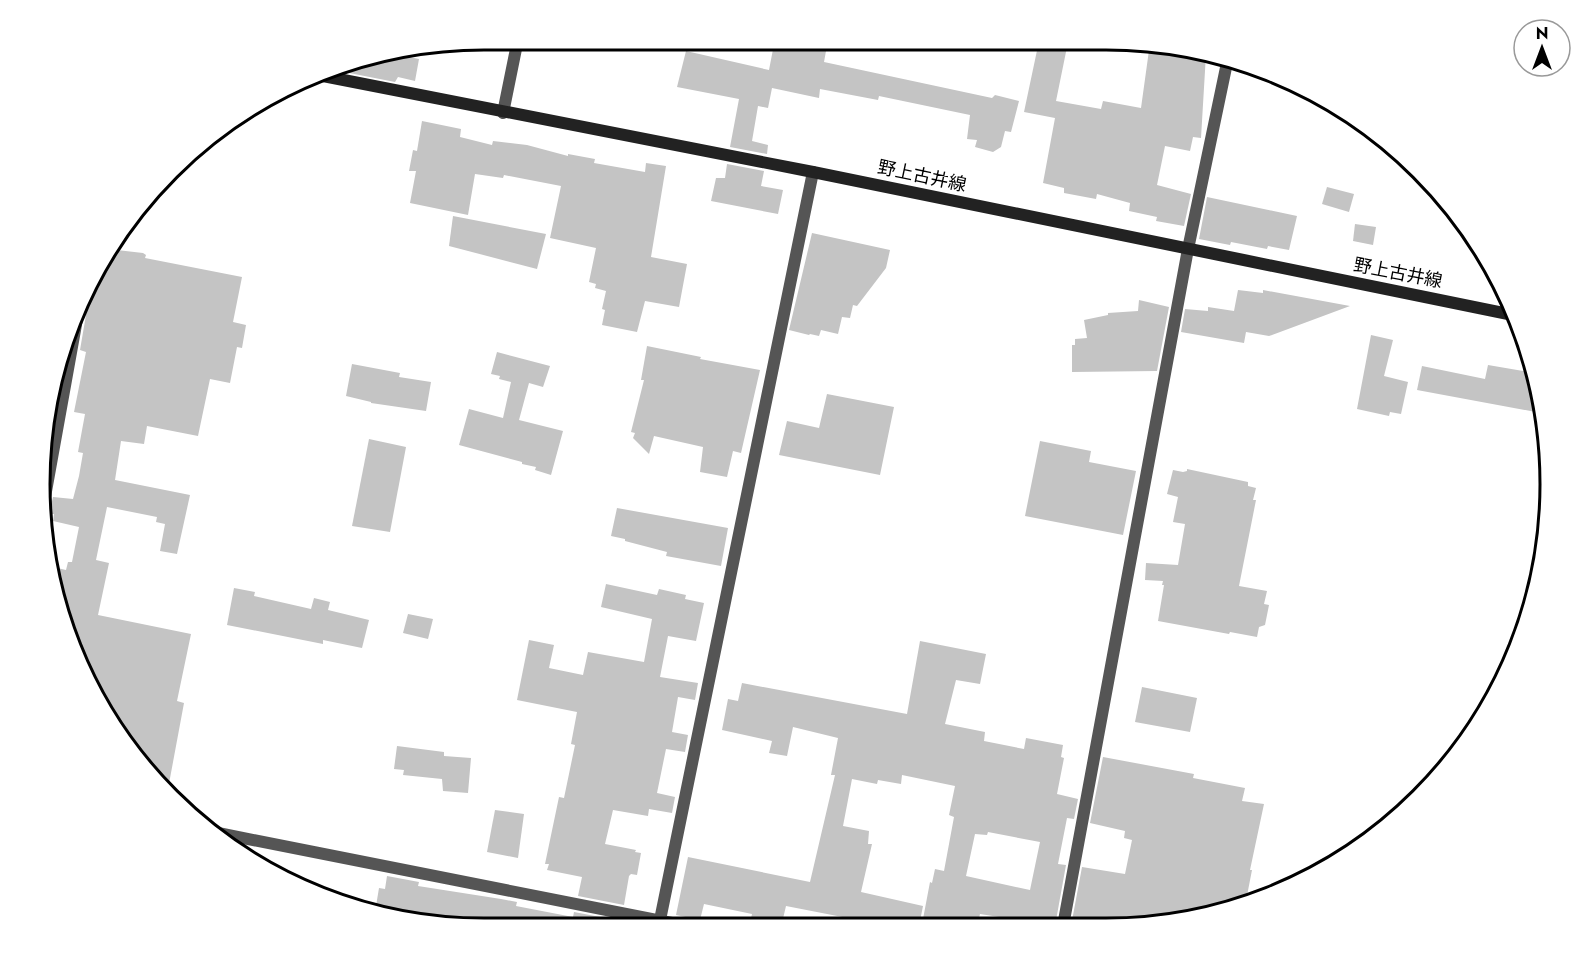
<svg xmlns="http://www.w3.org/2000/svg" width="1590" height="968" font-family="Jost,'Noto Sans JP',sans-serif">
	<style>
		.building { fill: #c4c4c4; fill-rule: evenodd }
		.lines { fill: none; stroke-linecap: round; stroke-linejoin: round }
		.street { stroke: #555; stroke-width: 12 }
		.secondary { stroke: #222; stroke-width: 12 }
		.labels { text-anchor: middle; dominant-baseline: central; stroke-width: 5; stroke-linejoin: round; paint-order: stroke }
		.street-label { font-size: 18px; fill: #000; stroke: #fff }
		.rim { fill: none; stroke: #000; stroke-width: 3 }
	</style>
	<rect width="100%" height="100%" fill="#fff"/>
	<g class="building">
		<path d="M 775,39 L 828,40 L 824,62 L 992,98 L 995,95 L 1019,101 L 1011,132 L 1005,131 L 1001,147 L 993,152 L 975,147 L 977,140 L 967,139 L 970,115 L 879,96 L 878,100 L 820,89 L 819,98 L 772,88 L 768,108 L 758,106 L 752,141 L 768,145 L 767,154 L 730,147 L 739,99 L 677,87 L 686,51 L 769,70 Z"/>
		<path d="M 1039,41 L 1067,47 L 1056,101 L 1101,109 L 1103,101 L 1141,108 L 1150,43 L 1206,54 L 1201,138 L 1193,137 L 1190,151 L 1165,146 L 1157,185 L 1191,194 L 1184,226 L 1156,221 L 1157,217 L 1129,211 L 1130,203 L 1097,194 L 1096,199 L 1064,193 L 1064,188 L 1043,183 L 1055,118 L 1024,112 Z"/>
		<path d="M 410,51 L 409,57 L 419,59 L 415,81 L 398,77 L 395,82 L 329,69 L 341,63 Z"/>
		<path d="M 422,121 L 461,129 L 460,137 L 492,145 L 493,141 L 527,145 L 568,156 L 568,154 L 595,159 L 594,163 L 645,172 L 646,163 L 666,166 L 651,257 L 687,264 L 679,307 L 645,301 L 637,332 L 602,325 L 605,310 L 602,309 L 606,291 L 595,288 L 596,284 L 589,282 L 596,248 L 550,238 L 561,186 L 504,175 L 503,178 L 475,174 L 468,215 L 410,203 L 416,171 L 409,171 L 413,150 L 417,151 Z"/>
		<path d="M 727,164 L 764,171 L 761,186 L 783,190 L 778,214 L 711,201 L 716,178 L 725,178 Z"/>
		<path d="M 1327,187 L 1354,194 L 1349,212 L 1322,204 Z"/>
		<path d="M 1207,197 L 1297,216 L 1289,250 L 1268,246 L 1267,249 L 1231,242 L 1230,245 L 1199,239 Z"/>
		<path d="M 453,216 L 546,234 L 537,269 L 449,246 Z"/>
		<path d="M 1355,224 L 1376,227 L 1373,245 L 1353,241 Z"/>
		<path d="M 812,233 L 890,250 L 886,268 L 857,306 L 853,305 L 850,318 L 842,317 L 838,334 L 821,330 L 819,336 L 810,334 L 809,335 L 789,330 Z"/>
		<path d="M 108,249 L 143,253 L 146,255 L 145,258 L 242,277 L 233,322 L 246,325 L 242,348 L 237,347 L 230,383 L 210,379 L 198,436 L 147,426 L 144,444 L 121,441 L 115,480 L 190,495 L 177,554 L 160,551 L 165,524 L 156,522 L 157,517 L 107,507 L 96,560 L 109,563 L 98,615 L 191,634 L 177,701 L 184,703 L 168,789 L 131,755 L 63,627 L 53,567 L 66,570 L 68,562 L 72,562 L 79,527 L 53,521 L 54,514 L 49,514 L 53,497 L 73,499 L 79,476 L 83,453 L 78,452 L 85,414 L 74,412 L 86,352 L 80,350 L 87,309 L 86,305 L 82,301 Z"/>
		<path d="M 1238,290 L 1263,293 L 1263,290 L 1350,306 L 1269,336 L 1246,332 L 1244,343 L 1181,332 L 1185,309 L 1208,311 L 1208,307 L 1234,311 Z"/>
		<path d="M 1139,300 L 1169,307 L 1157,371 L 1072,372 L 1072,345 L 1075,345 L 1075,339 L 1087,338 L 1084,320 L 1108,315 L 1108,313 L 1138,311 Z"/>
		<path d="M 1371,335 L 1393,340 L 1384,376 L 1408,382 L 1401,414 L 1390,412 L 1389,416 L 1357,409 Z"/>
		<path d="M 647,346 L 701,357 L 700,359 L 760,370 L 741,453 L 733,451 L 727,477 L 700,472 L 703,447 L 654,436 L 649,454 L 633,438 L 635,433 L 631,432 L 644,380 L 641,380 Z"/>
		<path d="M 497,352 L 550,366 L 543,387 L 529,383 L 519,420 L 563,431 L 551,475 L 535,470 L 536,467 L 522,464 L 522,462 L 459,445 L 469,409 L 503,418 L 511,382 L 499,379 L 500,376 L 491,374 Z"/>
		<path d="M 352,364 L 400,373 L 399,377 L 431,382 L 426,411 L 371,403 L 371,402 L 346,396 Z"/>
		<path d="M 1488,365 L 1535,373 L 1543,398 L 1541,413 L 1417,390 L 1422,366 L 1485,379 Z"/>
		<path d="M 827,394 L 894,407 L 880,475 L 779,455 L 787,421 L 819,428 Z"/>
		<path d="M 369,439 L 406,447 L 390,532 L 352,526 Z"/>
		<path d="M 1040,441 L 1091,451 L 1089,462 L 1136,471 L 1123,535 L 1025,516 Z"/>
		<path d="M 1187,469 L 1248,482 L 1248,486 L 1256,488 L 1253,500 L 1256,500 L 1239,586 L 1267,591 L 1264,604 L 1269,605 L 1265,625 L 1259,627 L 1257,637 L 1230,632 L 1229,634 L 1158,621 L 1164,585 L 1162,585 L 1163,581 L 1145,580 L 1146,563 L 1178,565 L 1185,524 L 1173,522 L 1178,497 L 1167,494 L 1173,470 L 1183,472 L 1187,471 Z"/>
		<path d="M 617,508 L 728,528 L 721,566 L 666,556 L 667,552 L 625,541 L 625,539 L 611,536 Z"/>
		<path d="M 606,584 L 657,595 L 659,589 L 686,595 L 685,599 L 704,603 L 696,641 L 668,636 L 660,677 L 698,683 L 695,700 L 678,697 L 672,732 L 688,735 L 685,752 L 666,749 L 657,793 L 675,797 L 672,813 L 649,809 L 648,816 L 613,810 L 605,844 L 636,850 L 635,852 L 641,853 L 637,875 L 631,874 L 629,876 L 624,905 L 578,896 L 582,877 L 547,870 L 549,864 L 545,864 L 559,797 L 564,798 L 575,745 L 571,744 L 577,712 L 517,700 L 529,640 L 554,645 L 549,668 L 583,675 L 588,652 L 644,662 L 652,619 L 601,607 Z"/>
		<path d="M 234,588 L 255,592 L 254,596 L 311,609 L 314,598 L 330,602 L 328,610 L 369,620 L 362,648 L 323,640 L 323,644 L 227,625 Z"/>
		<path d="M 408,614 L 433,619 L 428,639 L 403,633 Z"/>
		<path d="M 920,641 L 986,654 L 980,684 L 956,680 L 945,724 L 985,732 L 984,741 L 1024,749 L 1026,738 L 1063,745 L 1061,757 L 1064,758 L 1057,794 L 1078,799 L 1074,819 L 1067,818 L 1058,864 L 1066,865 L 1055,926 L 1011,926 L 1012,919 L 980,914 L 977,926 L 956,926 L 923,919 L 930,882 L 932,883 L 935,869 L 944,871 L 954,817 L 949,815 L 955,786 L 902,775 L 901,784 L 878,780 L 877,784 L 852,779 L 843,826 L 869,831 L 868,844 L 872,844 L 861,892 L 923,906 L 919,926 L 862,926 L 863,921 L 786,906 L 781,927 L 749,927 L 752,914 L 704,904 L 700,920 L 676,915 L 688,857 L 810,882 L 835,775 L 831,775 L 838,738 L 793,727 L 787,756 L 769,753 L 772,741 L 722,730 L 728,699 L 738,701 L 742,683 L 907,714 ZM 988,832 L 1040,842 L 1030,890 L 966,876 L 975,834 L 987,835 Z"/>
		<path d="M 1142,687 L 1197,698 L 1190,732 L 1135,722 Z"/>
		<path d="M 397,746 L 444,752 L 444,756 L 471,758 L 468,793 L 443,791 L 442,779 L 403,775 L 404,770 L 394,769 Z"/>
		<path d="M 1103,757 L 1194,774 L 1193,778 L 1245,788 L 1242,801 L 1264,804 L 1250,870 L 1252,870 L 1245,906 L 1164,925 L 1071,926 L 1082,867 L 1125,874 L 1132,840 L 1124,838 L 1125,831 L 1090,823 Z"/>
		<path d="M 495,810 L 524,814 L 518,858 L 487,852 Z"/>
		<path d="M 387,876 L 419,882 L 418,886 L 501,899 L 517,902 L 516,906 L 573,917 L 574,912 L 621,921 L 620,927 L 455,928 L 375,912 L 379,888 L 385,889 Z"/>
	</g>
	<g class="lines">
		<g class="street">
			<path d="M 503,113 L 518,39"/>
			<path d="M 43,508 L 79,308"/>
			<path d="M 213,832 L 692,927"/>
			<path d="M 1063,926 L 1188,249 L 1228,58"/>
			<path d="M 661,927 L 660,920 L 813,172"/>
		</g>
		<path class="secondary" d="M 318,75 L 813,172 L 1518,316"/>
	</g>
	<g class="labels">
		<g class="street-label">
			<text transform="translate(922 176) rotate(12)">野上古井線</text>
			<text transform="translate(1398 273) rotate(11)">野上古井線</text>
		</g>
	</g>
	<path d="M0 0H1590V968H0ZM484 50H1106A434 434 0 0 1 1540 484V484A434 434 0 0 1 1106 918H484A434 434 0 0 1 50 484V484A434 434 0 0 1 484 50Z" fill="#fff" fill-rule="evenodd"/>
	<path class="rim" d="M484 50H1106A434 434 0 0 1 1540 484V484A434 434 0 0 1 1106 918H484A434 434 0 0 1 50 484V484A434 434 0 0 1 484 50Z"/>
	<g transform="translate(1542 48)"><circle r="28" fill="#ffffff" stroke="#999999" stroke-width="1.5"/>
	<path d="M0-4.5L10 22L0 15L-10 22Z" fill="#000000"/>
	<text y="-9" font-size="16" font-weight="bold" text-anchor="middle" fill="#000000">N</text>
	</g>
</svg>
